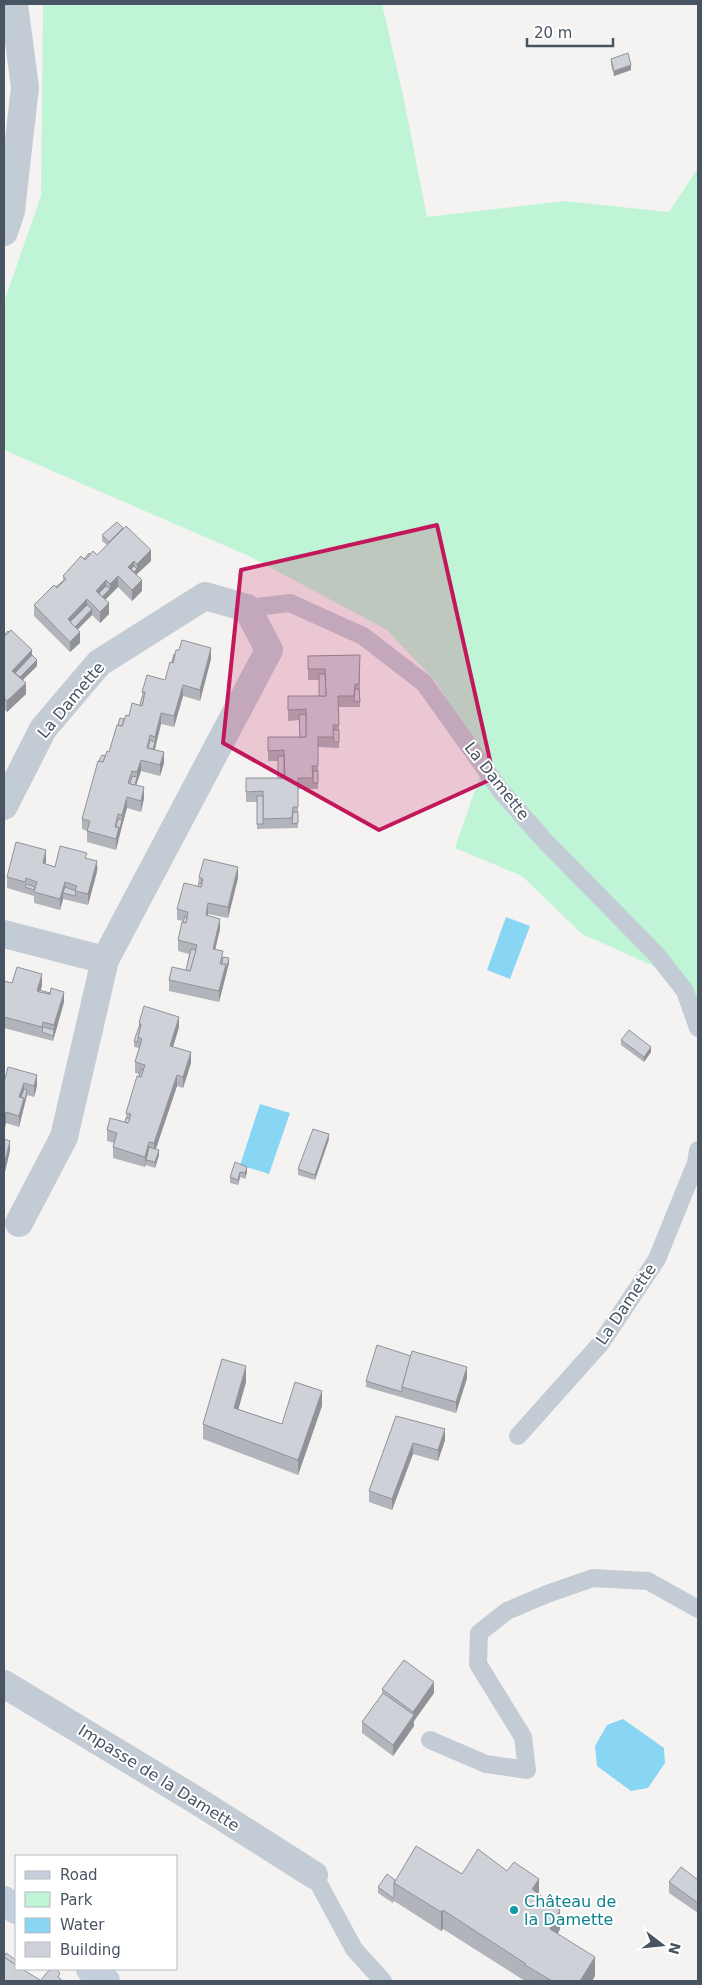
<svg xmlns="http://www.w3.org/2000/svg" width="702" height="1985" font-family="'DejaVu Sans',sans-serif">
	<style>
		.green { fill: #bff4d7 }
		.water { fill: #89d6f4 }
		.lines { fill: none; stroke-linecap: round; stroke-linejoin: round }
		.service { stroke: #c3ccd5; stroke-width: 18 }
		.minor { stroke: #c3ccd5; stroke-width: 28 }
		.secondary { stroke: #c4cedc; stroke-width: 28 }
		.wall { fill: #b1b4ba }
		.shaded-wall { fill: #909297 }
		.building { fill: #ced1d8; stroke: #909297 }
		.marked { fill: #c2185b; fill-opacity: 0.2; stroke: #c2185b; stroke-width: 4; stroke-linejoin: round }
		.culture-dot { fill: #0f9aa8; stroke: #fff; stroke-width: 2 }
		.labels { text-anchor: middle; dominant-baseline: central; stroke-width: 4; stroke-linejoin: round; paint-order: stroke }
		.street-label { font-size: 16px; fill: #485462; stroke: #fff }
		.culture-label { font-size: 16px; fill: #0d838f; stroke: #fff; text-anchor: start }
	</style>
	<rect width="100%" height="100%" fill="#f5f3f2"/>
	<path class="green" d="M 43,4 L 382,4 L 403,95 L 427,217 L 564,201 L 669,212 L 698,168 L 698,1008 L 687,981 L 582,934 L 522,876 L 455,848 L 485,761 L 436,682 L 387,630 L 249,556 L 4,450 L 4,302 L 41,196 Z"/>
	<g class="water">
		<path d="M 506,917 L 530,926 L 510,979 L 487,970 Z"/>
		<path d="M 260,1104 L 290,1113 L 269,1174 L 240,1165 Z"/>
		<path d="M 623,1719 L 664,1748 L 665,1763 L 648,1788 L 631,1791 L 597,1766 L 595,1746 L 607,1725 Z"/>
	</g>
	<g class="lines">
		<g class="service">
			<path d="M 247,608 L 290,603 L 363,636 L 424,683 L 501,791 L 543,839 L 656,954 L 685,991 L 698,1028"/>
			<path d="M 518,1436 L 601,1343 L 657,1259 L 696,1163 L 698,1150"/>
			<path d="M 430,1740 L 486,1764 L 527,1770 L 523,1737 L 478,1664 L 479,1633 L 507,1611 L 547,1594 L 593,1578 L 648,1581 L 698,1609"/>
			<path d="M 314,1875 L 354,1949 L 383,1981"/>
		</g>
		<g class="minor">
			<path d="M 4,232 L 11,211 L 25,87 L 14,4"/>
			<path d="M 4,806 L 43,729 L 99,663 L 205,596 L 247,608 L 269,650 L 105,960 L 4,934"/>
			<path d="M 19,1223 L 64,1137 L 105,960"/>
			<path d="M 4,1684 L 199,1802 L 314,1875"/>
		</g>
		<g class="secondary">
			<path d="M 4,1900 L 16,1910"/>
			<path d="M 90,1969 L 106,1981"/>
		</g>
	</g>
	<g class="wall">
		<path d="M 611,59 L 631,70 L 614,76 L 611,65 Z"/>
		<path d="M 102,535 L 151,561 L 136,575 L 142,591 L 132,601 L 118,587 L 105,600 L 109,614 L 100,623 L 92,615 L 78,629 L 80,643 L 70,652 L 34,616 L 34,605 L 56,587 L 63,581 L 63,576 L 84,559 L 90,554 L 97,555 L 107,545 L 102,541 Z"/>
		<path d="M 4,635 L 32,655 L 37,666 L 22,680 L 26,694 L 7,712 L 4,709 Z"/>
		<path d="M 360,655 L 360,707 L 339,707 L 339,748 L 318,747 L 318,789 L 298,789 L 298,828 L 257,829 L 257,802 L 246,802 L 246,778 L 278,778 L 278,761 L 268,761 L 268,737 L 300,737 L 299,720 L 288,721 L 288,696 L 319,696 L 319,680 L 308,680 L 308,656 Z"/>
		<path d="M 211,659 L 200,701 L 183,696 L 174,727 L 161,724 L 155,750 L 164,763 L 160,776 L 141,771 L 136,785 L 144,798 L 141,812 L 127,808 L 122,826 L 116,850 L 87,842 L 87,831 L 82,829 L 82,819 L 99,761 L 109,752 L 124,719 L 140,705 L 142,697 L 142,692 Z"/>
		<path d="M 87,858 L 98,867 L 88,905 L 63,899 L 60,910 L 34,903 L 34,896 L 7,888 L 7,877 L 46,861 L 45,864 L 55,867 Z"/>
		<path d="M 199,877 L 238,878 L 228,918 L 208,914 L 208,916 L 220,929 L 215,949 L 229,963 L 219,1002 L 169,991 L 169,980 L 186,970 L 189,954 L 178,951 L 178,940 L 183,921 L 177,920 L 177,909 L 198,886 Z"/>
		<path d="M 4,981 L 12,983 L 42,985 L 40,991 L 64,1002 L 53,1041 L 4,1028 Z"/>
		<path d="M 139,1023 L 179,1027 L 173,1047 L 191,1063 L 183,1088 L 177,1086 L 156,1149 L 159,1155 L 155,1168 L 146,1165 L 145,1167 L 113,1158 L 113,1147 L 114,1143 L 107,1141 L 107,1130 L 125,1122 L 126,1118 L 126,1113 L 139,1074 L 135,1073 L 135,1062 L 139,1048 L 134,1047 L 134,1041 L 139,1029 Z"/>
		<path d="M 621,1040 L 651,1052 L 644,1062 L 621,1045 Z"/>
		<path d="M 4,1079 L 37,1086 L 34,1097 L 27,1095 L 19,1127 L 6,1123 L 4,1131 Z"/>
		<path d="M 329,1139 L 315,1180 L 298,1175 L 298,1169 Z"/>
		<path d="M 235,1162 L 247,1172 L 245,1179 L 240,1177 L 238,1185 L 230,1183 L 230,1177 Z"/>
		<path d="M 467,1378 L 456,1413 L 366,1387 L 366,1381 Z"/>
		<path d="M 246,1382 L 238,1409 L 282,1424 L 322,1406 L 298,1475 L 203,1439 L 203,1424 Z"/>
		<path d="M 396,1416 L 445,1440 L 438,1461 L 413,1454 L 392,1510 L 369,1502 L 369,1491 Z"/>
		<path d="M 382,1689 L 434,1693 L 414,1721 L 414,1726 L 393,1756 L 362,1733 L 362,1722 L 382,1694 Z"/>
		<path d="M 507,1871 L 539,1895 L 560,1929 L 558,1934 L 595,1976 L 592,1981 L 525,1981 L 443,1929 L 441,1931 L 394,1901 L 393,1903 L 378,1893 L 378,1887 L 395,1880 L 462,1874 Z"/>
		<path d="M 698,1880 L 698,1913 L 669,1893 L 669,1882 Z"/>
	</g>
	<g class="shaded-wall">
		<path d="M 631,65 L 631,70 L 614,76 L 614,71 Z"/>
		<path d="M 151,550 L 151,561 L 137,574 L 132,581 L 132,575 L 137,569 L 137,564 Z"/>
		<path d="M 134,561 L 134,572 L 128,572 L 128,567 Z"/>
		<path d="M 118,576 L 118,587 L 110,595 L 110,584 Z"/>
		<path d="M 106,580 L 106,591 L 99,599 L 96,591 Z"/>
		<path d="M 142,580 L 142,591 L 132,601 L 132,590 Z"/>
		<path d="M 110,589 L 110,595 L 100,605 L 100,600 Z"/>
		<path d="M 87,599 L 87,610 L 68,624 L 68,619 Z"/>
		<path d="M 109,603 L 109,614 L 100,623 L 100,612 Z"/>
		<path d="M 92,609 L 92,615 L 72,635 L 72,629 Z"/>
		<path d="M 80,632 L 80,643 L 70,652 L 70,642 Z"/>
		<path d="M 211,648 L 211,659 L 200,701 L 200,690 Z"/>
		<path d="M 32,650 L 32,661 L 15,678 L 12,671 Z"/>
		<path d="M 37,660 L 37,666 L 17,686 L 17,680 Z"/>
		<path d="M 26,683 L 26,694 L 7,712 L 7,701 Z"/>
		<path d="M 183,685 L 183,696 L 174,727 L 174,716 Z"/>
		<path d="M 161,713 L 161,724 L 152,760 L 152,754 L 155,742 L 155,737 Z"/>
		<path d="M 164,752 L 164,763 L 160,776 L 160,765 Z"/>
		<path d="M 141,760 L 141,771 L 133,795 L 133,790 L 137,777 L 137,772 Z"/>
		<path d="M 144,787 L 144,798 L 141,812 L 141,801 Z"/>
		<path d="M 127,797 L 127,808 L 122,826 L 122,815 Z"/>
		<path d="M 122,820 L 122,826 L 116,850 L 116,839 Z"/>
		<path d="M 46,850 L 46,861 L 43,874 L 43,863 Z"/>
		<path d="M 97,861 L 97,872 L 88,905 L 88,894 Z"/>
		<path d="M 238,867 L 238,878 L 228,918 L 228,907 Z"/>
		<path d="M 65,882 L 65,893 L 63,893 L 63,899 L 60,910 L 60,899 Z"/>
		<path d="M 208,903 L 208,914 L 206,926 L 206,915 Z"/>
		<path d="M 220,919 L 220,929 L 213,959 L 213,949 Z"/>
		<path d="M 229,958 L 229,963 L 219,1002 L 219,991 L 226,964 Z"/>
		<path d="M 42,974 L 42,985 L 39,997 L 37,991 Z"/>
		<path d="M 64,992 L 64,1002 L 53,1041 L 54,1025 Z"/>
		<path d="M 179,1017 L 179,1027 L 170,1057 L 170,1046 Z"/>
		<path d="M 651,1047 L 651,1052 L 644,1062 L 644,1057 Z"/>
		<path d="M 191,1052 L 191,1063 L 183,1088 L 183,1077 Z"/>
		<path d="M 37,1075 L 37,1086 L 34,1097 L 34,1086 Z"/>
		<path d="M 177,1075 L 177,1086 L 154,1154 L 154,1143 Z"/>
		<path d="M 24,1083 L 24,1094 L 19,1102 L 19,1097 Z"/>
		<path d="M 27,1090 L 27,1095 L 19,1127 L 19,1116 L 24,1098 Z"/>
		<path d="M 6,1112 L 6,1123 L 4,1131 L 4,1120 Z"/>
		<path d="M 329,1134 L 329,1139 L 315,1180 L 315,1175 Z"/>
		<path d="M 10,1141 L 10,1151 L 4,1176 L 4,1165 Z"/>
		<path d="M 149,1142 L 149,1152 L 146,1160 L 145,1167 L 145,1157 Z"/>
		<path d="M 159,1150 L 159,1155 L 155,1168 L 155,1162 Z"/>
		<path d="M 247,1167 L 247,1172 L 245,1179 L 245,1173 Z"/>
		<path d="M 240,1172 L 240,1177 L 238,1185 L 238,1180 Z"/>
		<path d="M 246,1366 L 246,1382 L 236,1418 L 234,1408 Z"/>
		<path d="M 467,1367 L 467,1378 L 456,1413 L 456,1402 Z"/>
		<path d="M 322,1391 L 322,1406 L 298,1475 L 298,1460 Z"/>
		<path d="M 445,1429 L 445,1440 L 438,1461 L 438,1450 Z"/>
		<path d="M 413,1443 L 413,1454 L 392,1510 L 392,1499 Z"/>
		<path d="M 434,1682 L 434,1693 L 414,1721 L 414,1726 L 393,1756 L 393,1745 L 413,1717 L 413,1712 Z"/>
		<path d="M 539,1879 L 539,1898 L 532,1889 Z"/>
		<path d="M 443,1910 L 443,1929 L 441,1931 L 441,1912 Z"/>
		<path d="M 560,1910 L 560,1929 L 550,1947 L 550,1929 Z"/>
		<path d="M 595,1957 L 595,1976 L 592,1981 L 580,1981 Z"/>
	</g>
	<g class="building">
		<path d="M 628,53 L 631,65 L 614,71 L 611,59 Z"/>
		<path d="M 117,522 L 123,528 L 109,542 L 102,535 Z"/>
		<path d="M 126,526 L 151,550 L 137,564 L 134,561 L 128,567 L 142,580 L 132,590 L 118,576 L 110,584 L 106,580 L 96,591 L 109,603 L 100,612 L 87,599 L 68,619 L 80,632 L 70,642 L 34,605 L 54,585 L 57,588 L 66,579 L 63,576 L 81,556 L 85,560 L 93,551 L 97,555 Z"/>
		<path d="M 89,553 L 90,554 L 85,560 L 84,559 Z"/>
		<path d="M 134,566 L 137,569 L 134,572 L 131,569 Z"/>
		<path d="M 63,581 L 57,588 L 56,587 Z"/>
		<path d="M 106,586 L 110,589 L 102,597 L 99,593 Z"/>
		<path d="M 87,605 L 92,609 L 75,627 L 70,622 Z"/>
		<path d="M 11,630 L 32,650 L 12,671 L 26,683 L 7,701 L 4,698 L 4,637 Z"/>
		<path d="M 8,631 L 9,632 L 4,637 L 4,635 Z"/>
		<path d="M 182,640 L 211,648 L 200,690 L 183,685 L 174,716 L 161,713 L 155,737 L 150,735 L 147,748 L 164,752 L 160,765 L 141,760 L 137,772 L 132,771 L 128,783 L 144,787 L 141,801 L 127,797 L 122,815 L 118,814 L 115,827 L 119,827 L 116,839 L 87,831 L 90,821 L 82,819 L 98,761 L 103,762 L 107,751 L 109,752 L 117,725 L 122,726 L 126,715 L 129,716 L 132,703 L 142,706 L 145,692 L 142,692 L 147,675 L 165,680 L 170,662 L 173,663 L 176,650 L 179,650 Z"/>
		<path d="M 174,654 L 175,655 L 173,663 L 172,662 Z"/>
		<path d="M 32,655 L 37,660 L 20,677 L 15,673 Z"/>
		<path d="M 360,655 L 359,684 L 355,684 L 354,696 L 338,696 L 339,725 L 333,725 L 334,737 L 318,737 L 318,766 L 312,766 L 313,778 L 298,778 L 298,807 L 293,807 L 292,818 L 263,819 L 263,791 L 246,792 L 246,778 L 285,778 L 284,750 L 268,751 L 268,737 L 306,737 L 306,709 L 288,710 L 288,696 L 326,696 L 325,669 L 308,669 L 308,656 Z"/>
		<path d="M 319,674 L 325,674 L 326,696 L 319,696 Z"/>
		<path d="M 355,689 L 359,689 L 360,702 L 354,701 Z"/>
		<path d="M 142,697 L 144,697 L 142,706 L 140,705 Z"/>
		<path d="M 306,714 L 306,737 L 300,737 L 299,715 Z"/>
		<path d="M 120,718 L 124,719 L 122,726 L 118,725 Z"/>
		<path d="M 333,730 L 339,730 L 339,742 L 334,742 Z"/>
		<path d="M 150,740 L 155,742 L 153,749 L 148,748 Z"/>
		<path d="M 102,755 L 105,756 L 103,762 L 99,761 Z"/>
		<rect x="278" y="756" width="6" height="22"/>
		<rect x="313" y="771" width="5" height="12"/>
		<path d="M 132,776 L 137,777 L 135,785 L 130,784 Z"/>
		<rect x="257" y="796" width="6" height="28"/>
		<path d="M 293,812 L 298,812 L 298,823 L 292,824 Z"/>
		<path d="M 118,819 L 122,820 L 119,832 L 119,827 L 116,827 Z"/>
		<path d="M 16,842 L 46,850 L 43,863 L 55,867 L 60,846 L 87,853 L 85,858 L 97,861 L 88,894 L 75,891 L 77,886 L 65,882 L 60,899 L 34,892 L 37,882 L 26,878 L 25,882 L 7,877 Z"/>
		<path d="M 204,859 L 238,867 L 228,907 L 208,903 L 206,915 L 220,919 L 213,949 L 223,951 L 220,964 L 226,964 L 219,991 L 169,980 L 172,967 L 190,971 L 197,945 L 178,940 L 182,922 L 186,923 L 188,912 L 177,909 L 184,883 L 201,887 L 203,879 L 199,877 Z"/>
		<path d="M 199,883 L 202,884 L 201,887 L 198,886 Z"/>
		<path d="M 26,884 L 35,887 L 34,890 L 25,887 Z"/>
		<path d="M 65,887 L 76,891 L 75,896 L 63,893 Z"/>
		<path d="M 185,916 L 187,917 L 186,923 L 183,922 Z"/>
		<path d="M 191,949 L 196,950 L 190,971 L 186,970 Z"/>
		<path d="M 223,957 L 229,958 L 226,970 L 226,964 L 222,964 Z"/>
		<path d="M 17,967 L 42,974 L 37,991 L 50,994 L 51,988 L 64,992 L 54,1025 L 43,1022 L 42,1027 L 4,1017 L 4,981 L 12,983 Z"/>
		<path d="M 39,990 L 50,993 L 50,994 L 39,992 Z"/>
		<path d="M 144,1006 L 179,1017 L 170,1046 L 191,1052 L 183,1077 L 177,1075 L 154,1143 L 149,1142 L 145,1157 L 113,1147 L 117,1133 L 107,1130 L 110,1118 L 128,1123 L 131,1114 L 126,1113 L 137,1076 L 141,1077 L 145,1065 L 135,1062 L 142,1039 L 138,1037 L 141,1024 L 139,1023 Z"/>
		<path d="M 140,1024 L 141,1024 L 138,1037 L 138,1042 L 134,1041 Z"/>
		<path d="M 43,1027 L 54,1030 L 53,1036 L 42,1032 Z"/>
		<path d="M 629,1030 L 651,1047 L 644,1057 L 621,1040 Z"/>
		<path d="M 8,1067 L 37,1075 L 34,1086 L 24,1083 L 19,1097 L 24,1098 L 19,1116 L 6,1112 L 4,1120 L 4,1079 L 5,1079 Z"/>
		<path d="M 141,1069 L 143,1070 L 141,1077 L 139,1076 Z"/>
		<path d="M 24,1089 L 27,1090 L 24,1103 L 24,1098 L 21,1097 Z"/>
		<path d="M 126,1118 L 130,1119 L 128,1123 L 125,1122 Z"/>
		<path d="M 313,1129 L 329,1134 L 315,1175 L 298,1169 Z"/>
		<path d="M 4,1139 L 10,1141 L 4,1165 Z"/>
		<path d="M 149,1147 L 159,1150 L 155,1162 L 146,1160 Z"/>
		<path d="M 235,1162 L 247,1167 L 245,1173 L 240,1172 L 238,1180 L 230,1177 Z"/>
		<path d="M 377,1345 L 411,1356 L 402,1387 L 402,1392 L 366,1381 Z"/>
		<path d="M 412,1351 L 467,1367 L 456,1402 L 402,1387 Z"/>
		<path d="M 222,1359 L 246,1366 L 234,1408 L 282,1424 L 295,1382 L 322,1391 L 298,1460 L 203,1424 Z"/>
		<path d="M 396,1416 L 445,1429 L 438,1450 L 413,1443 L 392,1499 L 369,1491 Z"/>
		<path d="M 404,1660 L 434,1682 L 413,1712 L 382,1689 Z"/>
		<path d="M 383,1693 L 414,1715 L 393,1745 L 362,1722 Z"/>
		<path d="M 416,1846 L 462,1874 L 478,1849 L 507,1871 L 514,1862 L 539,1879 L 532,1889 L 560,1910 L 550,1929 L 595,1957 L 580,1981 L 552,1981 L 525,1965 L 526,1964 L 443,1910 L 441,1912 L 394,1883 Z"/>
		<path d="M 681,1867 L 698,1880 L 698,1903 L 669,1882 Z"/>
		<path d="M 387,1874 L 395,1880 L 394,1883 L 394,1896 L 393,1898 L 378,1887 Z"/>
		<path d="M 6,1953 L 16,1960 L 16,1965 L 4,1957 Z"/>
		<path d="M 4,1957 L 16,1965 L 16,1969 L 22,1969 L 40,1980 L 39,1981 L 4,1981 Z"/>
		<path d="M 50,1969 L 56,1969 L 60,1973 L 58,1977 L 63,1981 L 40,1981 Z"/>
	</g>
	<path class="marked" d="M 437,525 L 494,778 L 379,830 L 223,743 L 241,570 Z"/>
	<circle class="culture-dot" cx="514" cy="1910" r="5"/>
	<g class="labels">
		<g class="street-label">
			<text transform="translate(71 700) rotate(-50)">La Damette</text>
			<text transform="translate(497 781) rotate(52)">La Damette</text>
			<text transform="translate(626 1304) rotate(-56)">La Damette</text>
			<text transform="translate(159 1778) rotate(32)">Impasse de la Damette</text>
		</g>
		<g class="culture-label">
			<text x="524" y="1901">Château de<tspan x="524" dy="18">la Damette</tspan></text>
		</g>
	</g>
	<rect width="702" height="1985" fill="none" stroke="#485462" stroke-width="10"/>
	<rect x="15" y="1855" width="162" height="115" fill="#ffffff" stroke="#b6bbc0"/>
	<rect x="25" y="1871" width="25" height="8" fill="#c4cedc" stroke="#b6bbc0"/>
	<text x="60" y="1880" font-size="15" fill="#485462">Road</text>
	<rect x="25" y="1892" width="25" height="15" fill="#bff4d7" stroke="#b6bbc0"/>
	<text x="60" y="1905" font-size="15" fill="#485462">Park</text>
	<rect x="25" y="1918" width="25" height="15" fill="#89d6f4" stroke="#b6bbc0"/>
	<text x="60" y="1930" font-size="15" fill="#485462">Water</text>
	<rect x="25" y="1942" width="25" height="15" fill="#ced1d8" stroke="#b6bbc0"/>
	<text x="60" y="1955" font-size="15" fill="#485462">Building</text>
	<g transform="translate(662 1945) rotate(106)" stroke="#ffffff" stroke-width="4" paint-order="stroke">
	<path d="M0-4L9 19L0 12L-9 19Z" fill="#485462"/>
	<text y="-8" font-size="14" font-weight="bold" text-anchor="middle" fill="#485462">N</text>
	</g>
	<path d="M527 38v8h86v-8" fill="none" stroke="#485462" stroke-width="2.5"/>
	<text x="534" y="38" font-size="15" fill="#485462" stroke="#ffffff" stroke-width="4" paint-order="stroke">20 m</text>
</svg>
